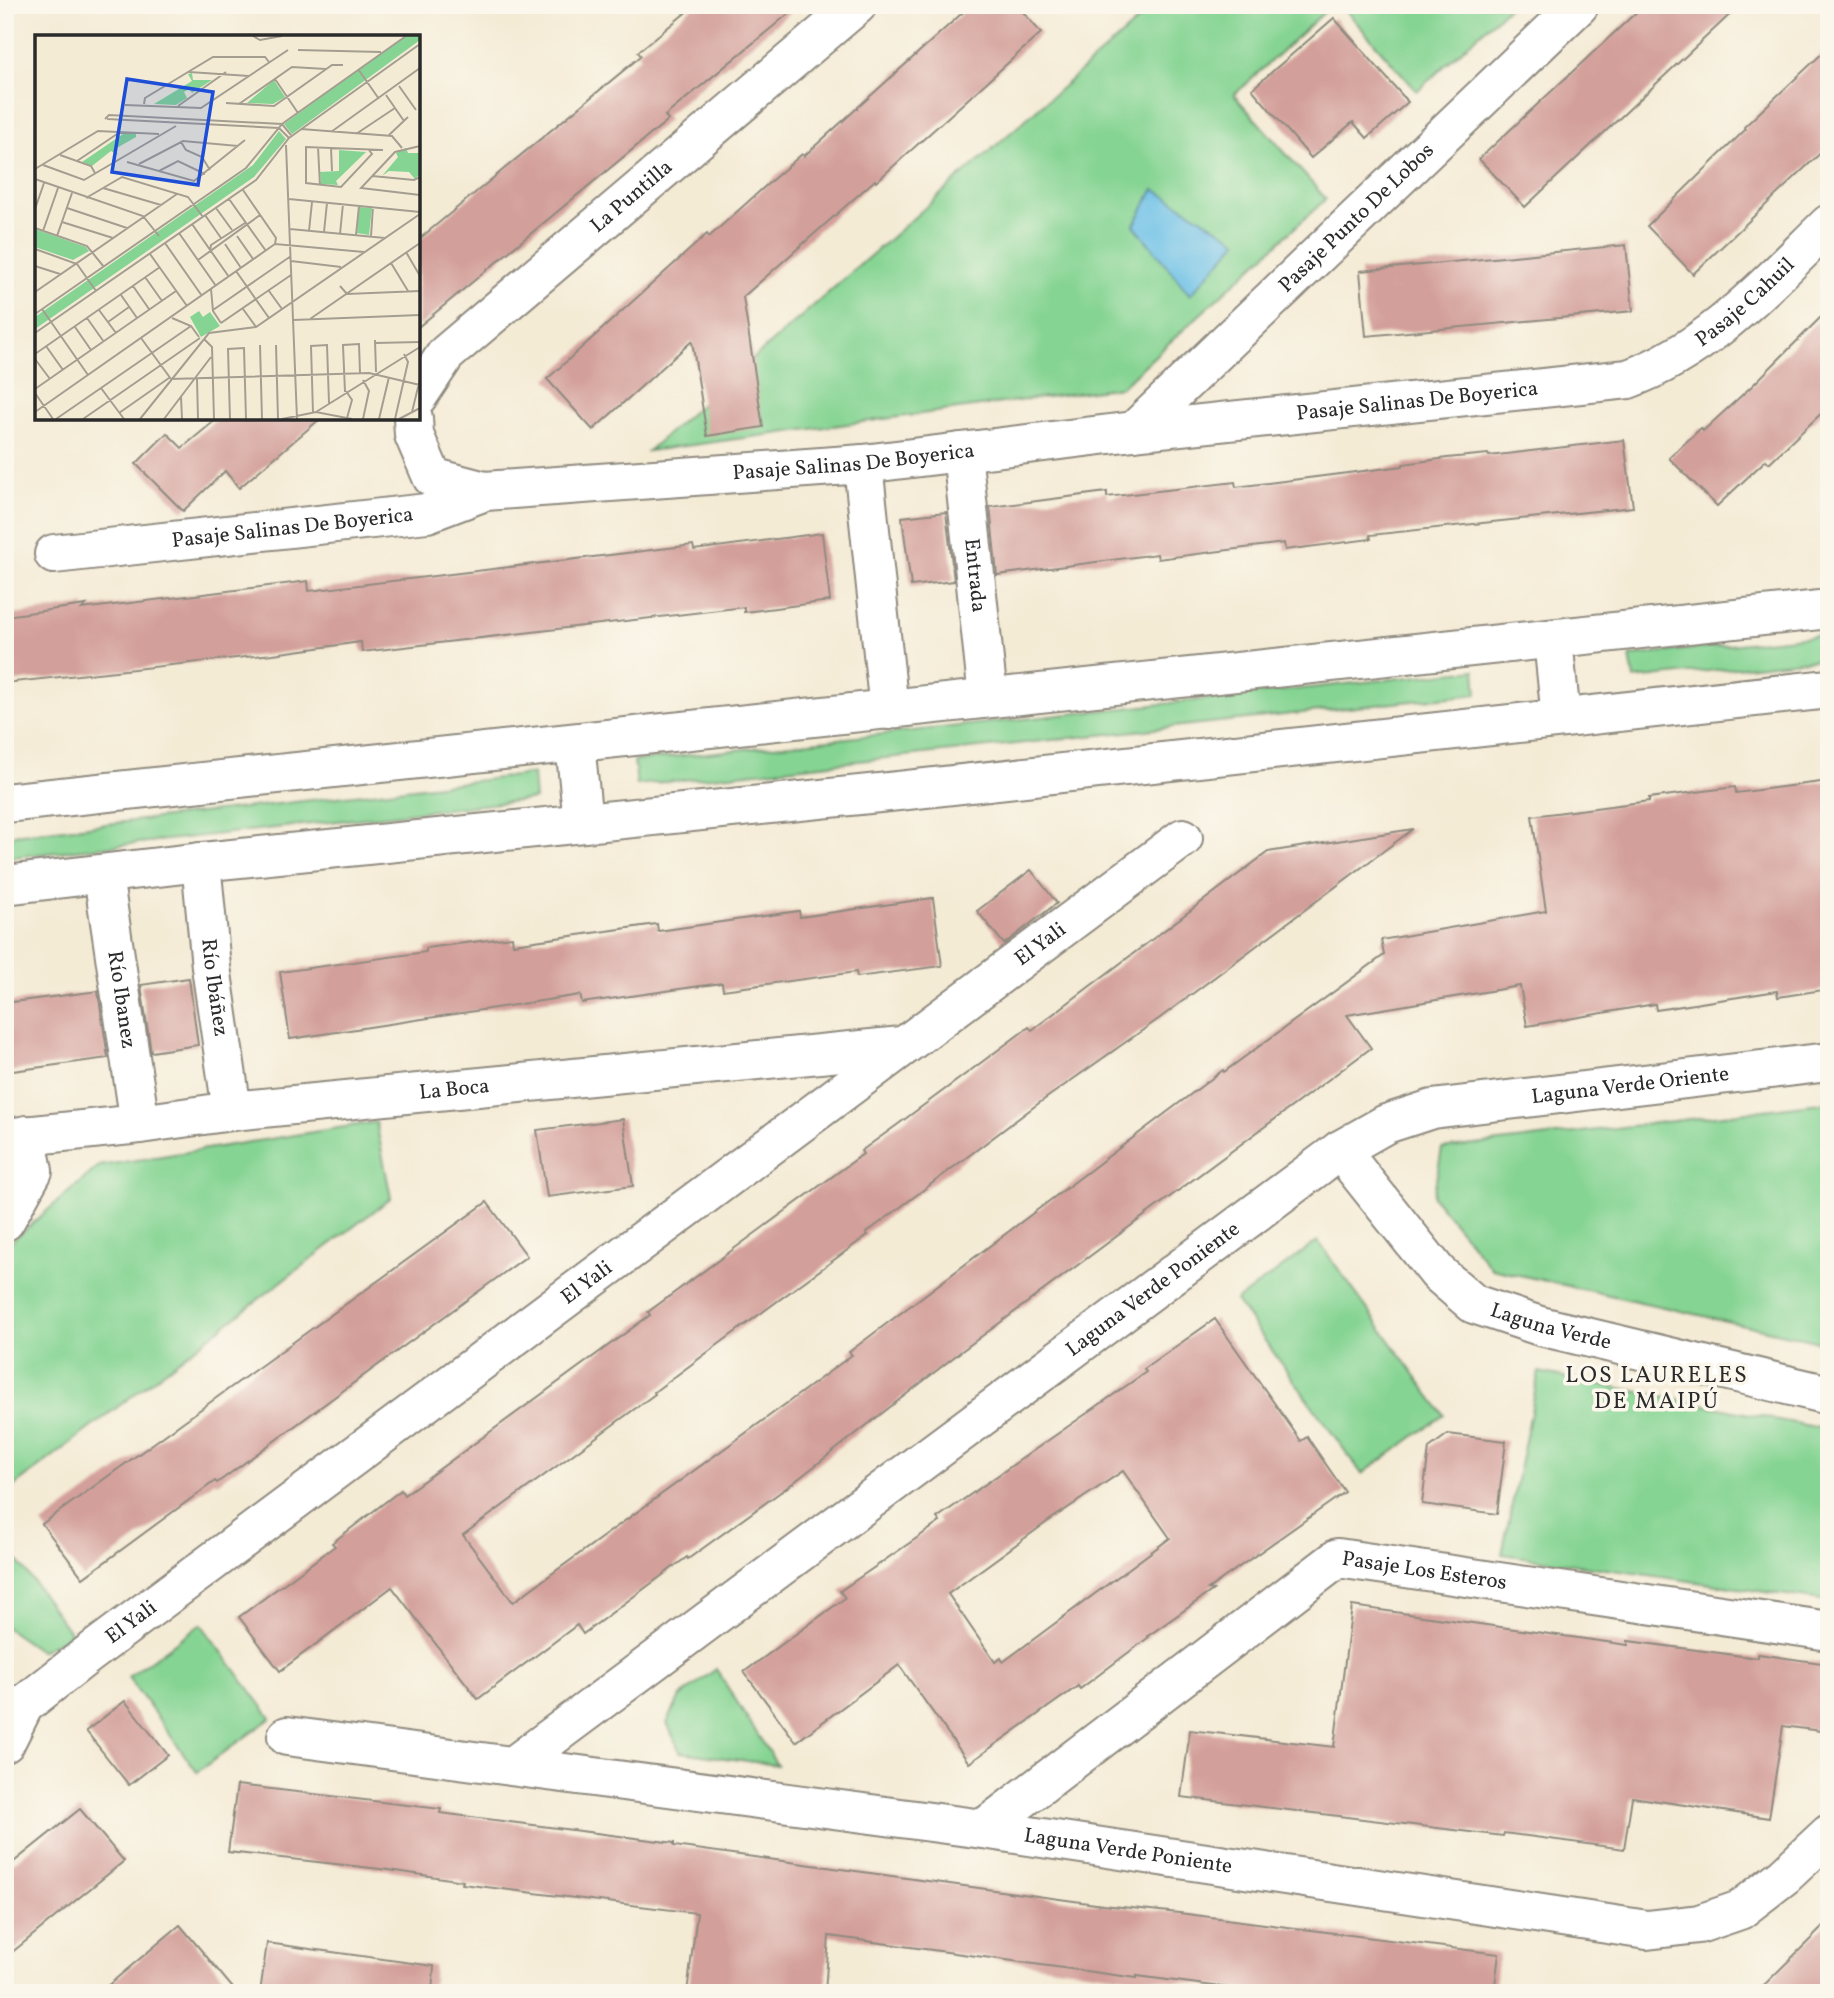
<svg xmlns="http://www.w3.org/2000/svg" width="1834" height="1998" font-family="Vollkorn,serif">
	<style>
		.green { fill: #85d493; stroke: #58805f; stroke-width: 2 }
		.water { fill: #6bc0e7; stroke: #4b7689; stroke-width: 2 }
		.building { fill: #d39f9a; fill-rule: evenodd }
		.lines { fill: none; stroke-linecap: round; stroke-linejoin: round }
		.minor-casing { stroke: #908b80; stroke-width: 42 }
		.minor { stroke: #fff; stroke-width: 38 }
		.labels { text-anchor: middle; dominant-baseline: central; stroke-width: 7; stroke-linejoin: round; paint-order: stroke }
		.street-label { font-size: 21px; fill: #2b2b2b; stroke: #fbf7ec }
		.neighbourhood-label { font-size: 23px; letter-spacing: 2px; fill: #2b2b2b; stroke: #fbf7ec }
		.inset-road { fill: none; stroke: #a49e91; stroke-width: 2 }
		.view { fill: #1d4ed8; fill-opacity: 0.15; stroke: #1d4ed8; stroke-width: 3.5 }
		.inset-edge { fill: none; stroke: #2b2b2b; stroke-width: 3.5 }
	</style>
	<rect width="100%" height="100%" fill="#fbf7ec"/>
	<filter id="ink" filterUnits="userSpaceOnUse"><feTurbulence type="fractalNoise" baseFrequency=".0143" numOctaves="2"/><feDisplacementMap in="SourceGraphic" scale="14" xChannelSelector="R" yChannelSelector="G"/><feConvolveMatrix kernelMatrix="1 2 1 2 8 2 1 2 1" color-interpolation-filters="sRGB"/></filter>
	<filter id="wash" filterUnits="userSpaceOnUse"><feTurbulence type="fractalNoise" baseFrequency=".00686" numOctaves="4" result="noise"/><feDisplacementMap in="SourceGraphic" scale="28" xChannelSelector="R" yChannelSelector="G"/><feGaussianBlur stdDeviation="1.57" result="paint"/><feColorMatrix in="noise" values="0 0 0 0 0 0 0 0 0 0 0 0 0 0 0 0 0 1.4 0 .05"/><feComposite in="paint" operator="in"/></filter>
	<g filter="url(#wash)">
		<rect width="100%" height="100%" fill="#f4ebd5"/>
		<g class="green">
			<path d="M 1156,5 L 1332,5 L 1234,95 L 1326,199 L 1121,387 L 648,451 Z"/>
			<path d="M 1341,5 L 1511,5 L 1417,91 Z"/>
			<path d="M 1829,634 L 1829,658 L 1634,679 L 1630,656 Z"/>
			<path d="M 1475,670 L 1477,694 L 637,785 L 634,761 Z"/>
			<path d="M 533,774 L 535,799 L 5,858 L 5,836 Z"/>
			<path d="M 1829,1102 L 1829,1344 L 1492,1269 L 1433,1197 L 1442,1149 Z"/>
			<path d="M 376,1122 L 391,1198 L 5,1493 L 5,1247 L 99,1166 Z"/>
			<path d="M 1318,1241 L 1444,1415 L 1362,1474 L 1236,1301 Z"/>
			<path d="M 1539,1372 L 1824,1429 L 1829,1434 L 1829,1601 L 1502,1554 Z"/>
			<path d="M 5,1543 L 72,1635 L 40,1651 L 5,1627 Z"/>
			<path d="M 201,1624 L 271,1718 L 197,1772 L 128,1677 Z"/>
			<path d="M 716,1669 L 777,1765 L 680,1752 L 667,1723 L 680,1697 Z"/>
		</g>
		<path class="water" d="M 1154,189 L 1238,241 L 1190,295 L 1134,225 Z"/>
		<g id="blocks">
			<g class="building">
				<path d="M 695,5 L 799,5 L 665,116 L 668,120 L 418,327 L 418,240 L 641,56 L 638,52 Z"/>
				<path d="M 971,5 L 1017,5 L 1041,33 L 876,182 L 875,180 L 743,297 L 763,427 L 707,436 L 692,341 L 593,430 L 547,379 L 707,234 L 709,237 L 771,181 L 802,154 L 804,156 Z"/>
				<path d="M 1644,5 L 1740,5 L 1525,207 L 1479,159 Z"/>
				<path d="M 1334,18 L 1408,102 L 1367,138 L 1353,122 L 1311,158 L 1252,89 Z"/>
				<path d="M 1829,47 L 1829,145 L 1693,274 L 1647,226 L 1746,129 L 1744,127 Z"/>
				<path d="M 1626,245 L 1633,311 L 1366,336 L 1360,271 Z"/>
				<path d="M 1829,309 L 1829,406 L 1769,463 L 1766,460 L 1717,506 L 1669,458 L 1701,428 L 1703,431 L 1753,385 Z"/>
				<path d="M 218,418 L 321,418 L 239,488 L 225,471 L 183,511 L 136,464 L 167,433 L 182,448 Z"/>
				<path d="M 1624,440 L 1633,507 L 1370,535 L 1371,539 L 1285,550 L 1284,543 L 1158,559 L 1157,554 L 997,575 L 990,507 L 1107,492 L 1107,497 L 1235,482 L 1236,487 L 1403,466 L 1403,464 L 1447,458 L 1488,454 L 1489,456 Z"/>
				<path d="M 946,512 L 954,581 L 911,586 L 902,517 Z"/>
				<path d="M 822,533 L 830,601 L 744,612 L 744,607 L 362,652 L 361,642 L 273,654 L 5,683 L 5,616 L 86,605 L 82,609 L 308,581 L 309,591 L 693,545 L 694,550 Z"/>
				<path d="M 1829,781 L 1829,989 L 1778,997 L 1777,991 L 1656,1010 L 1655,1004 L 1527,1026 L 1520,986 L 1347,1015 L 1371,1048 L 959,1353 L 793,1483 L 688,1559 L 687,1557 L 583,1634 L 577,1625 L 478,1699 L 392,1587 L 280,1671 L 239,1617 L 335,1546 L 332,1543 L 401,1490 L 404,1495 L 650,1315 L 648,1312 L 863,1154 L 861,1151 L 897,1125 L 1029,1027 L 1032,1030 L 1268,852 L 1413,829 L 1160,1018 L 1035,1106 L 866,1233 L 868,1235 L 723,1341 L 654,1392 L 655,1394 L 463,1535 L 513,1602 L 787,1403 L 852,1355 L 849,1352 L 1223,1070 L 1224,1072 L 1384,955 L 1381,940 L 1546,911 L 1532,816 L 1649,801 L 1649,798 L 1735,787 L 1736,793 Z"/>
				<path d="M 1031,870 L 1057,903 L 1004,944 L 977,911 Z"/>
				<path d="M 933,898 L 942,966 L 857,977 L 856,972 L 723,990 L 722,983 L 582,1003 L 580,995 L 290,1039 L 280,972 L 426,952 L 426,948 L 512,937 L 513,944 L 657,924 L 658,931 L 799,911 L 800,917 Z"/>
				<path d="M 189,978 L 198,1045 L 151,1052 L 141,985 Z"/>
				<path d="M 98,991 L 108,1058 L 5,1072 L 5,1003 Z"/>
				<path d="M 623,1119 L 633,1186 L 547,1197 L 537,1130 Z"/>
				<path d="M 487,1202 L 527,1256 L 217,1483 L 215,1481 L 83,1578 L 42,1524 Z"/>
				<path d="M 1215,1319 L 1301,1441 L 1307,1437 L 1345,1492 L 1208,1589 L 1213,1590 L 1148,1636 L 1149,1637 L 1080,1689 L 1078,1686 L 969,1763 L 899,1665 L 796,1742 L 744,1672 L 845,1598 L 840,1591 L 940,1522 L 937,1518 L 1146,1372 L 1144,1369 ZM 1123,1471 L 1170,1538 L 1003,1662 L 1001,1658 L 995,1662 L 948,1594 L 1047,1522 Z"/>
				<path d="M 1448,1434 L 1506,1441 L 1497,1514 L 1422,1504 L 1429,1448 Z"/>
				<path d="M 1352,1606 L 1628,1645 L 1628,1641 L 1758,1658 L 1758,1654 L 1829,1664 L 1829,1732 L 1783,1726 L 1769,1818 L 1632,1797 L 1624,1849 L 1504,1833 L 1503,1836 L 1181,1797 L 1190,1730 L 1334,1747 Z"/>
				<path d="M 125,1701 L 168,1755 L 129,1785 L 86,1731 Z"/>
				<path d="M 237,1785 L 441,1809 L 440,1813 L 674,1843 L 674,1846 L 1103,1905 L 1179,1913 L 1499,1954 L 1494,1993 L 1267,1993 L 1137,1976 L 1137,1978 L 829,1936 L 825,1993 L 687,1993 L 697,1913 L 462,1884 L 463,1881 L 389,1870 L 228,1852 Z"/>
				<path d="M 80,1809 L 124,1861 L 5,1958 L 5,1869 Z"/>
				<path d="M 1829,1921 L 1829,1993 L 1756,1993 Z"/>
				<path d="M 180,1925 L 237,1993 L 99,1993 Z"/>
				<path d="M 267,1943 L 434,1966 L 432,1993 L 260,1993 Z"/>
			</g>
		</g>
	</g>
	<g filter="url(#ink)">
		<use href="#blocks" fill-opacity="0" stroke="#908b80" stroke-width="2"/>
		<g class="lines">
			<g class="minor-casing">
				<g id="minor">
					<path id="s1" d="M 418,396 L 446,354 L 857,5"/>
					<path d="M 413,418 L 414,435 L 432,477 L 485,491"/>
					<path id="s2" d="M 1134,431 L 1579,5"/>
					<path id="s3" d="M 962,452 L 988,698"/>
					<path d="M 863,464 L 889,710"/>
					<path id="s4" d="M 54,554 L 427,513 L 485,491 L 863,464 L 1134,431 L 1628,379 C 1709,350 1768,283 1829,224"/>
					<path d="M 1553,640 L 1561,718"/>
					<path d="M 575,743 L 583,823"/>
					<path d="M 5,803 L 1829,609"/>
					<path id="s5" d="M 201,862 L 211,967 L 232,1111"/>
					<path id="s6" d="M 103,875 L 140,1124"/>
					<path d="M 5,885 L 201,862 L 889,792 L 1829,689"/>
					<path id="s7" d="M 5,1138 L 140,1124 L 232,1111 L 902,1046"/>
					<path id="s8" d="M 1340,1150 L 1438,1273 L 1474,1304 L 1540,1326 L 1829,1395"/>
					<path d="M 5,1221 L 33,1171 L 26,1135"/>
					<path id="s9" d="M 287,1736 L 983,1829 L 1647,1930 L 1699,1924 L 1740,1910 L 1784,1876 L 1829,1834"/>
					<path id="s10" d="M 5,1743 L 24,1705 L 86,1656 L 1183,838"/>
					<path id="s11" d="M 513,1766 L 1340,1150 L 1386,1124 L 1432,1109 L 1829,1062"/>
					<path id="s12" d="M 983,1829 L 1338,1558 L 1829,1631"/>
				</g>
			</g>
			<use href="#minor" class="minor"/>
		</g>
	</g>
	<g class="labels">
		<g class="street-label">
			<text stroke="none"><textPath href="#s1" startOffset="294">La Puntilla</textPath></text>
			<text stroke="none"><textPath href="#s2" startOffset="308">Pasaje Punto De Lobos</textPath></text>
			<text stroke="none"><textPath href="#s4" startOffset="1727">Pasaje Cahuil</textPath></text>
			<text stroke="none"><textPath href="#s4" startOffset="1374">Pasaje Salinas De Boyerica</textPath></text>
			<text stroke="none"><textPath href="#s4" startOffset="807">Pasaje Salinas De Boyerica</textPath></text>
			<text stroke="none"><textPath href="#s4" startOffset="240">Pasaje Salinas De Boyerica</textPath></text>
			<text stroke="none"><textPath href="#s3" startOffset="124">Entrada</textPath></text>
			<text stroke="none"><textPath href="#s10" startOffset="1312">El Yali</textPath></text>
			<text stroke="none"><textPath href="#s5" startOffset="126">Río Ibáñez</textPath></text>
			<text stroke="none"><textPath href="#s6" startOffset="126">Río Ibanez</textPath></text>
			<text stroke="none"><textPath href="#s11" startOffset="1332">Laguna Verde Oriente</textPath></text>
			<text stroke="none"><textPath href="#s7" startOffset="452">La Boca</textPath></text>
			<text stroke="none"><textPath href="#s10" startOffset="746">El Yali</textPath></text>
			<text stroke="none"><textPath href="#s11" startOffset="798">Laguna Verde Poniente</textPath></text>
			<text stroke="none"><textPath href="#s8" startOffset="285">Laguna Verde</textPath></text>
			<text stroke="none"><textPath href="#s12" startOffset="534">Pasaje Los Esteros</textPath></text>
			<text stroke="none"><textPath href="#s10" startOffset="178">El Yali</textPath></text>
			<text stroke="none"><textPath href="#s9" startOffset="849">Laguna Verde Poniente</textPath></text>
		</g>
		<g class="neighbourhood-label">
			<text x="1657" y="1376">LOS LAURELES<tspan x="1657" dy="26">DE MAIPÚ</tspan></text>
		</g>
	</g>
	<g transform="translate(35 35)">
		<rect width="385" height="385" fill="#f4ebd5"/>
		<path d="M 370,1 L 385,1 L 385,5 L 257,99 L 249,89 ZM 157,38 L 158,45 L 177,45 L 157,58 L 154,54 L 149,57 L 152,63 L 141,70 L 119,69 L 157,46 L 153,39 ZM 239,45 L 250,62 L 238,69 L 212,68 ZM 244,96 L 251,104 L 219,142 L 0,294 L 0,282 L 218,130 ZM 88,99 L 101,99 L 101,102 L 80,114 L 83,120 L 76,116 L 57,131 L 47,127 ZM 371,113 L 373,118 L 385,118 L 384,140 L 380,144 L 374,137 L 354,136 L 347,141 L 363,122 L 361,118 ZM 304,115 L 331,117 L 301,146 L 303,150 L 286,149 L 285,137 L 304,136 ZM 324,172 L 337,173 L 334,200 L 322,198 ZM 0,194 L 51,212 L 54,216 L 38,225 L 0,212 ZM 164,276 L 168,282 L 175,277 L 185,291 L 166,302 L 155,282 Z" fill="#85d493"/>
		<path class="inset-road" d="M 218,1 L 225,5 L 247,1M 263,15 L 346,17M 323,34 L 344,64M 154,37 L 214,41M 240,44 L 263,78M 364,51 L 381,75M 351,60 L 369,86M 191,68 L 239,71 L 297,30 L 308,30M 109,69 L 110,63 L 178,22 L 230,22 L 234,27M 204,69 L 257,32 L 291,34M 90,70 L 166,73 L 253,15M 143,71 L 191,37M 70,84 L 74,80 L 247,89 L 256,100M 72,84 L 244,93 L 254,103M 266,94 L 357,101 L 367,113M 296,97 L 385,33M 321,99 L 360,73M 354,100 L 373,82M 146,107 L 151,115 L 167,122 L 175,135M 251,110 L 262,384M 385,111 L 360,117 L 326,153 L 385,160M 283,112 L 285,151M 296,113 L 297,136M 334,115 L 337,119 L 306,152 L 271,148 L 271,112 L 348,115M 25,120 L 56,131 L 60,138M 42,126 L 85,97M 92,127 L 159,146 L 210,105M 104,129 L 148,106 L 203,111M 8,130 L 49,145 L 141,91M 0,134 L 63,96 L 124,99M 124,136 L 143,126 L 170,139M 337,141 L 379,145 L 385,142M 0,144 L 108,181 L 124,201M 68,153 L 126,170M 208,155 L 241,203 L 240,209M 51,163 L 87,142 L 153,162 L 168,182M 194,164 L 231,216M 254,164 L 385,177M 32,173 L 92,193M 181,173 L 197,195M 0,174 L 9,148M 170,180 L 186,203M 27,187 L 78,203M 157,189 L 194,242M 0,193 L 52,211 L 69,232M 255,194 L 350,203M 8,196 L 23,153M 274,196 L 277,167M 289,197 L 292,168M 144,198 L 181,251M 305,199 L 308,169M 321,200 L 324,171M 22,201 L 37,158M 202,201 L 218,224M 336,201 L 338,172M 130,208 L 167,261M 190,209 L 206,233M 0,214 L 42,229 L 61,256M 175,216 L 176,210 L 210,188M 371,217 L 385,241M 115,219 L 152,271M 163,225 L 225,180M 256,226 L 306,232M 356,228 L 373,256M 0,231 L 25,239M 201,236 L 234,283M 110,242 L 127,266M 98,251 L 114,274M 305,251 L 312,259 L 385,256M 176,254 L 178,276 L 186,288M 234,256 L 247,274M 0,257 L 142,159M 86,260 L 102,283M 7,274 L 53,340M 208,274 L 221,292M 64,275 L 81,298M 178,275 L 256,221M 0,279 L 211,133 L 247,89 L 371,1M 52,283 L 69,307M 137,283 L 156,291 L 164,302M 275,284 L 385,208M 258,285 L 385,280M 73,287 L 94,272M 186,288 L 256,240M 40,292 L 56,315M 0,298 L 221,145 L 254,103 L 385,9M 106,303 L 136,344 L 334,338 L 385,350M 169,304 L 177,312 L 179,384M 340,305 L 341,337M 340,308 L 385,307M 225,310 L 227,384M 241,310 L 243,384M 11,311 L 28,335M 0,319 L 125,232M 0,324 L 15,344M 162,344 L 163,384M 66,353 L 89,384M 0,354 L 141,256M 311,356 L 317,365 L 312,383M 310,357 L 308,310 L 324,309 L 325,338M 0,358 L 18,384M 146,362 L 147,384M 0,377 L 240,209 L 329,217M 281,377 L 385,312M 377,377 L 385,344M 84,378 L 134,343M 278,378 L 276,311 L 292,310 L 294,368M 21,384 L 156,291M 48,384 L 165,303M 105,384 L 174,298 L 221,292 L 385,179M 129,384 L 176,322M 195,384 L 193,314 L 209,313 L 211,384M 247,384 L 281,377 L 317,384M 328,384 L 334,356 L 328,345M 344,384 L 354,342M 360,384 L 373,327 L 369,319M 364,384 L 385,373"/>
		<path class="view" d="M 92,44 L 178,57 L 163,150 L 77,137 Z"/>
		<rect width="385" height="385" class="inset-edge"/>
	</g>
	<rect width="1834" height="1998" fill="none" stroke="#fbf7ec" stroke-width="28"/>
</svg>
